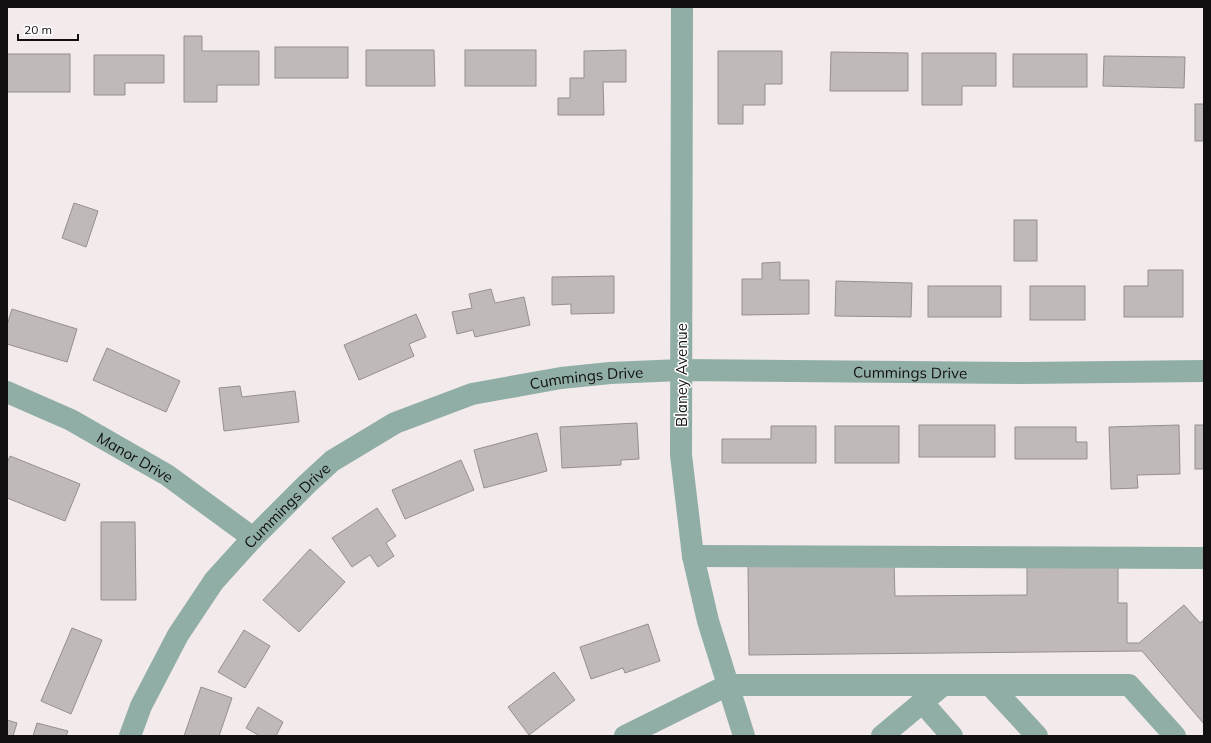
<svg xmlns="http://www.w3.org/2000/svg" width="1211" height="743" font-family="Mulish,sans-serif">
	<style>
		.building { fill: #c0b9ba; stroke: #968f90 }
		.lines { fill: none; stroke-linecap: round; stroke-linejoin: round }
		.minor { stroke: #90aea6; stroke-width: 22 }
		.labels { text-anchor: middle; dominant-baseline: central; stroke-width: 3; stroke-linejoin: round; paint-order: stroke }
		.street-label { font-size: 15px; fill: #110f0f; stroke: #fff }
	</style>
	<rect width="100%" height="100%" fill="#f2eaeb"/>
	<g class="building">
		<path d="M 184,36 L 202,36 L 202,51 L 259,51 L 259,85 L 217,85 L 217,102 L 184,102 Z"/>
		<rect x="275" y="47" width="73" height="31"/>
		<path d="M 366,50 L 434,50 L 435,86 L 366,86 Z"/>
		<rect x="465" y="50" width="71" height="36"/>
		<path d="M 626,50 L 626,82 L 603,82 L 604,115 L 558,115 L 558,98 L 570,98 L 570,78 L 584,78 L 584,51 Z"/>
		<path d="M 718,51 L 782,51 L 782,84 L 765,84 L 765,105 L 743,105 L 743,124 L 718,124 Z"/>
		<path d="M 831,52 L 908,53 L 908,91 L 830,91 Z"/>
		<path d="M 922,53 L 996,53 L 996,86 L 962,86 L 962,105 L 922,105 Z"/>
		<rect x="7" y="54" width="63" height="38"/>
		<rect x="1013" y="54" width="74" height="33"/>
		<path d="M 94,55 L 164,55 L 164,83 L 125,83 L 125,95 L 94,95 Z"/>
		<path d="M 1104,56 L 1185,57 L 1184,88 L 1103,86 Z"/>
		<rect x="1195" y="104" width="9" height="37"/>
		<path d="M 74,203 L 98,211 L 86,247 L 62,238 Z"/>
		<rect x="1014" y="220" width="23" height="41"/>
		<path d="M 780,262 L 780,280 L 809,280 L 809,314 L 742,315 L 742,279 L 762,279 L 762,263 Z"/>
		<path d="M 1148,270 L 1183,270 L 1183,317 L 1124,317 L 1124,286 L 1148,286 Z"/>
		<path d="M 614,276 L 614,313 L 571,314 L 571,304 L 552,305 L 552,277 Z"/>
		<path d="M 836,281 L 912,283 L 911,317 L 835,316 Z"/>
		<rect x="928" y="286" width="73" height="31"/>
		<rect x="1030" y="286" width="55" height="34"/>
		<path d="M 491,289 L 495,303 L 524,297 L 530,325 L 475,337 L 473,330 L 457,334 L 452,312 L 472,308 L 469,294 Z"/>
		<path d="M 12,309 L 77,329 L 67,362 L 7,344 L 7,325 Z"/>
		<path d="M 416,314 L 426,337 L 409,344 L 414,356 L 359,380 L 344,345 Z"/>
		<path d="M 107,348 L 180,381 L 166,412 L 93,380 Z"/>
		<path d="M 240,386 L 242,397 L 295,391 L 299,422 L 224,431 L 219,388 Z"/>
		<path d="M 637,423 L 639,459 L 621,460 L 621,465 L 562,468 L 560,427 Z"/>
		<rect x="919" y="425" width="76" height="32"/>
		<path d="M 1179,425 L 1180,474 L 1137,475 L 1138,488 L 1111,489 L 1109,427 Z"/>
		<rect x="1195" y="425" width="9" height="44"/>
		<path d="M 771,426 L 816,426 L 816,463 L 722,463 L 722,439 L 771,439 Z"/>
		<rect x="835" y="426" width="64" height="37"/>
		<path d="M 1015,427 L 1076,427 L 1076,442 L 1087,442 L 1087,459 L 1015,459 Z"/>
		<path d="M 537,433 L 547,471 L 484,488 L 474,450 Z"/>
		<path d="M 10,456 L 80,484 L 65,521 L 7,498 L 7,463 Z"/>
		<path d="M 461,460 L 474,490 L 405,519 L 392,490 Z"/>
		<path d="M 377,508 L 396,536 L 386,543 L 394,556 L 378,567 L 370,555 L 352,567 L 332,538 Z"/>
		<path d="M 101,522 L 135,522 L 136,600 L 101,600 Z"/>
		<path d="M 310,549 L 345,582 L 299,632 L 263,600 Z"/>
		<path d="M 894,563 L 895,596 L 1027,595 L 1027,566 L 1118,565 L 1118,603 L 1127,603 L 1127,643 L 1139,643 L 1184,605 L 1200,623 L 1204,620 L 1204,724 L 1142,651 L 749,655 L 748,565 Z"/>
		<path d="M 648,624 L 660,661 L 625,673 L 623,668 L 591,679 L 580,647 Z"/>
		<path d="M 72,628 L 102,640 L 71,714 L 41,701 Z"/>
		<path d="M 244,630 L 270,646 L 245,688 L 218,672 Z"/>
		<path d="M 554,672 L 575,700 L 529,735 L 508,707 Z"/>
		<path d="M 201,687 L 232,698 L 219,736 L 184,736 Z"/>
		<path d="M 258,707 L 283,722 L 276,736 L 260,736 L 246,728 Z"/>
		<path d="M 7,720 L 17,723 L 13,736 L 7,736 Z"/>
		<path d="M 37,723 L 68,731 L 66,736 L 33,736 Z"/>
	</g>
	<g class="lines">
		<g class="minor">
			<path d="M 682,7 L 681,455 L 693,556 L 708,621 L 744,736"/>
			<path id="s1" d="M 7,392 L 71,420 L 167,475 L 253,538"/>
			<path d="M 693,556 L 1204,558"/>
			<path d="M 990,685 L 1037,736"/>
			<path d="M 922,702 L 952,736"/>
			<path id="s2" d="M 130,736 L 141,706 L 178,635 L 214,581 L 253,538 L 307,484 L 332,461 L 395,423 L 472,394 L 561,378 L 610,373 L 681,370 L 1023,373 L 1204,371"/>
			<path d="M 625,736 L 728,685 L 1129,685 L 1175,736"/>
			<path d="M 882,736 L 943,685"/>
		</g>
	</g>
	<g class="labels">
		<g class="street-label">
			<text stroke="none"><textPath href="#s2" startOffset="941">Cummings Drive</textPath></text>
			<text transform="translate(681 375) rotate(-90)">Blaney Avenue</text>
			<text stroke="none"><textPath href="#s2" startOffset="617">Cummings Drive</textPath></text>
			<text stroke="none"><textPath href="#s1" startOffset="144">Manor Drive</textPath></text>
			<text stroke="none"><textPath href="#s2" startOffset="282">Cummings Drive</textPath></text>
		</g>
	</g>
	<rect width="1211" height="743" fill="none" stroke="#110f0f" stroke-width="16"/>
	<path d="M18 34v6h60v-6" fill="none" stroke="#110f0f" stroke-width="2"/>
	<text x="24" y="34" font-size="12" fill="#110f0f" stroke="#ffffff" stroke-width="3" paint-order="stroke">20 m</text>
</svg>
